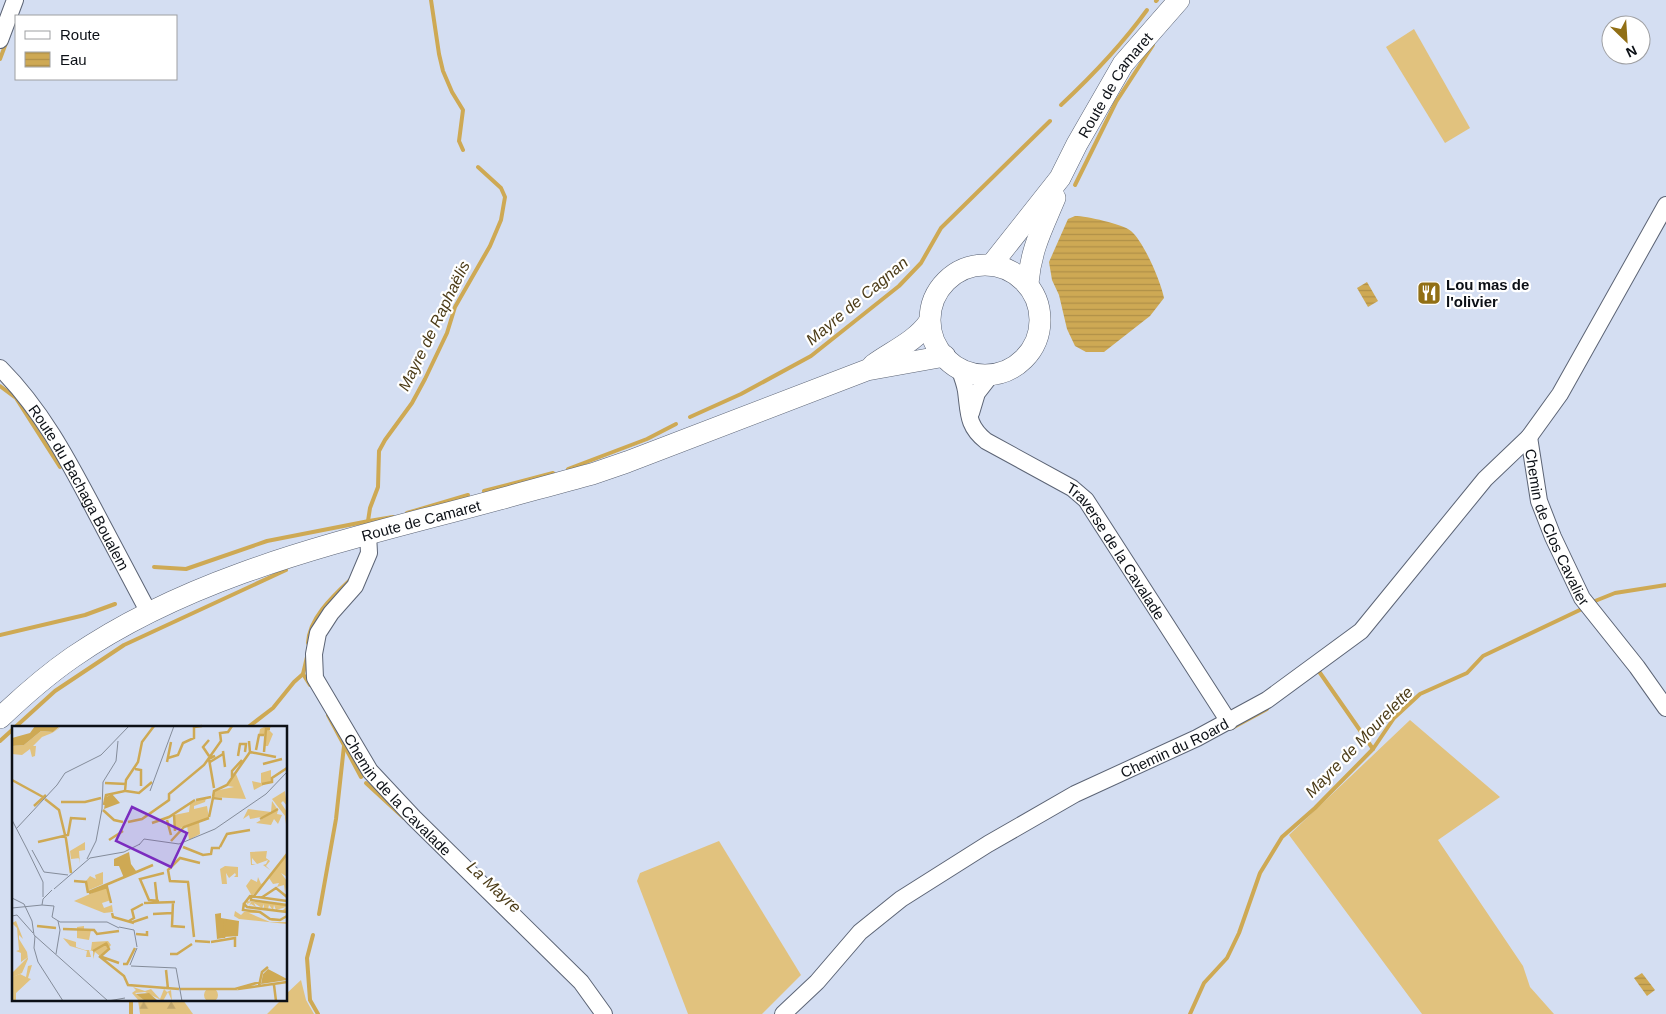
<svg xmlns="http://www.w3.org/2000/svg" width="1666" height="1014" font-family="Arial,sans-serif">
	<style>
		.grass { fill: #e1c27e }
		.forest { fill: url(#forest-firs) }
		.water { fill: url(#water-rules) }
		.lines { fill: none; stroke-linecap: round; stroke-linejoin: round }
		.stream { stroke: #cea954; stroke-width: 4 }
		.minor-casing { stroke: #5c6475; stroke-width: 18 }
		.major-casing { stroke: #5c6475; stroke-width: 22 }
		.minor { stroke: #fff; stroke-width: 16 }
		.major { stroke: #fff; stroke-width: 21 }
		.labels { text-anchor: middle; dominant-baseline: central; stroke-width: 4.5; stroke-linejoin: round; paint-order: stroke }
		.street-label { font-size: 15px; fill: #0c1016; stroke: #fff }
		.poi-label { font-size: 15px; font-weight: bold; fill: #0c1016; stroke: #fff; text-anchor: start }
		.water-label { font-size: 16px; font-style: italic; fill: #4c3c18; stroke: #fff }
		.inset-river { fill: none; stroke: #cea954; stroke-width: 2.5 }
		.inset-road { fill: none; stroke: #848c9a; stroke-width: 1 }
		.view { fill: #7b2cbf; fill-opacity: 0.15; stroke: #7b2cbf; stroke-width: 2.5 }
		.inset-edge { fill: none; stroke: #0c1016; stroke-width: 2.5 }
	</style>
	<defs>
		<pattern id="forest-firs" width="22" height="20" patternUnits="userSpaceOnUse" patternTransform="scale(1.25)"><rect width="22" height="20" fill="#e1c27e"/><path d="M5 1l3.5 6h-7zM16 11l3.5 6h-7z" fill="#c0a66c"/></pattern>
		<pattern id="water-rules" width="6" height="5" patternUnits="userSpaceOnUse" patternTransform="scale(1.25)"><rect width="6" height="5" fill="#cea954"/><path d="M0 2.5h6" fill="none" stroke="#b09048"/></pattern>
	</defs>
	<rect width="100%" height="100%" fill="#d4def2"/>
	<g class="grass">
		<path d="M 1414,29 L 1470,128 L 1445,143 L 1386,47 Z"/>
		<path d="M 1410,720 L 1500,797 L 1438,840 L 1523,966 L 1530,987 L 1554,1014 L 1422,1014 L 1289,835 Z"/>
		<path d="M 719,841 L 801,975 L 762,1014 L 688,1014 L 637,881 L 640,873 Z"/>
		<path d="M 301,980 L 306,1000 L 314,1014 L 267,1014 L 281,1000 L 286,1000 L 286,994 Z"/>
	</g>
	<path class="forest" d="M 138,1000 L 183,1000 L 193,1014 L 140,1014 Z"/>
	<g class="water">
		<path d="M 1075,216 C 1086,216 1123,224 1131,231 C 1144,242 1161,282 1164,298 L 1150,316 L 1104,352 L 1086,352 L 1075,346 L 1067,329 L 1059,295 L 1052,280 L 1049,262 L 1068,219 Z"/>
		<path d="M 1367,282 L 1378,301 L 1368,307 L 1357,288 Z"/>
		<path d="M 1642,973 L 1655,990 L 1647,996 L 1634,978 Z"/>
	</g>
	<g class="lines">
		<g class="stream">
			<path d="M 431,0 L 439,54 L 443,71 L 452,92 L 463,110 L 459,141 L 463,150"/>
			<path d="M 1156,1 L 1157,0"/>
			<path d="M 0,59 L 6,43"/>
			<path d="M 1061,105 C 1093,75 1121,46 1147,10"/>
			<path d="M 1075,185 L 1116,102 L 1153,45"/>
			<path d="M 0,386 L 16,398 L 60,467"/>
			<path d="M 690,417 L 741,394 L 811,356 L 899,286 L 921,263 L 941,228 L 1050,121"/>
			<path d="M 568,469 L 647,439 L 676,424"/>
			<path d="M 484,491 L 553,473"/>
			<path d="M 407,513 L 468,495"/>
			<path d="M 368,521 L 370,508 L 378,487 L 379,451 L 385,440 L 412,403 L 425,379 L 447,333 L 455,307 L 490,246 L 501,220 L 505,197 L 501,188 L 478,167"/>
			<path d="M 369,523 L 369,521 L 393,517"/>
			<path d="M 154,567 L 186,569 L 267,541 L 369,521"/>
			<path d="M 1595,601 L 1615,593 L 1666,585"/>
			<path d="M 0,635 L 85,615 L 115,604"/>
			<path d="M 308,643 C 309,618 333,596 350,580"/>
			<path d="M 1318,670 L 1373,749"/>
			<path d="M 303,674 L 310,685"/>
			<path d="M 328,715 L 361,777"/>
			<path d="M 247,728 L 273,708 L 294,682 L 303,674 L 307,657"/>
			<path d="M 1232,728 L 1267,709"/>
			<path d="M 0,741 L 55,691 L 124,645 L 286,570"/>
			<path d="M 366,783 L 404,818"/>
			<path d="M 319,914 L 336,819 L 344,746"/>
			<path d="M 313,935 L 307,958 L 310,1000 L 318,1014"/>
			<path d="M 131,1000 L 131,1014"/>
			<path d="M 1190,1014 L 1204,983 L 1227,958 L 1239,933 L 1260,873 L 1282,837 L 1315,808 L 1373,749 L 1394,718 L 1420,694 L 1467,673 L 1483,656 L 1584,608"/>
		</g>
		<g class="minor-casing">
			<g id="minor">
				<path d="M 0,40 L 15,0"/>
				<path id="s1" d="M 0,368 C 42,410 68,460 95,511 C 113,545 131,579 149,613"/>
				<path id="s2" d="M 959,368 C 962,376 965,384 966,391 C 969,413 967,426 986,441 L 1072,488 L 1086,500 L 1229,722"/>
				<path d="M 971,413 L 977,393 L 991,375"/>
				<path id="s3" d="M 1529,437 L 1539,501 L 1553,537 L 1582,598 L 1637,667 L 1666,708"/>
				<path id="s4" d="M 368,534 L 369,553 L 355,586 L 331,613 L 318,633 L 314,654 L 315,678 L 370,771 L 414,818 L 581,982 L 604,1014"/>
				<path id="s5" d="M 783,1014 L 817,982 L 860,932 L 901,899 L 988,844 L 1075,794 L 1197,738 L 1267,700 L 1361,631 L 1485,479 L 1529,437 L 1560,394 L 1666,205"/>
			</g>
		</g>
		<g class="major-casing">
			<g id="major">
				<path id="s6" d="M 992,264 L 1060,178 L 1077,144 L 1123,64 L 1179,0"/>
				<circle cx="985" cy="320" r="55"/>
				<path d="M 1028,283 C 1031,249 1042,229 1055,198"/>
				<path d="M 873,365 C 892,351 915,342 929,322"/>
				<path id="s7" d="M 0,718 C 23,696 47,675 73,657 C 178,585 302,551 424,519 C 480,505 536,489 592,474 L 627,462 L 867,370 L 945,356"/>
			</g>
		</g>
		<use href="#minor" class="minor"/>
		<use href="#major" class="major"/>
	</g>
	<defs>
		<g id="restaurant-square" transform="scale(1.25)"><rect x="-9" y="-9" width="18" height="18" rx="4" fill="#916f15" stroke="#fff"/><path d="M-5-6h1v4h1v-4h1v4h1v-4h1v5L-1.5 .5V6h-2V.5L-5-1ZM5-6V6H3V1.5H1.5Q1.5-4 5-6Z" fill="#fff"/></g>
	</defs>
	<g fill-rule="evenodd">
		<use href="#restaurant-square" x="1429" y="293"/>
	</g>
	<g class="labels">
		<g class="street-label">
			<text stroke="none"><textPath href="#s6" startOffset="218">Route de Camaret</textPath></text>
			<text stroke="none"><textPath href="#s1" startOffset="144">Route du Bachaga Boualem</textPath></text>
			<text stroke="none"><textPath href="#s7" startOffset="471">Route de Camaret</textPath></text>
			<text stroke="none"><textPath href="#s3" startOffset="95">Chemin de Clos Cavalier</textPath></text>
			<text stroke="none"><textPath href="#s2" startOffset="255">Traverse de la Cavalade</textPath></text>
			<text stroke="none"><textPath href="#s5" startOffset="478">Chemin du Roard</textPath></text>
			<text stroke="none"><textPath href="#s4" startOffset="304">Chemin de la Cavalade</textPath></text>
		</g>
		<g class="poi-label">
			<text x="1446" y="284">Lou mas de<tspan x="1446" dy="17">l'olivier</tspan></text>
		</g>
		<g class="water-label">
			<text transform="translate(857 301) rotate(-40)">Mayre de Cagnan</text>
			<text transform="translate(434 326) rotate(-64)">Mayre de Raphaëlis</text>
			<text transform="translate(1359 742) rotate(-46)">Mayre de Mourelette</text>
			<text transform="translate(494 887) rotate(43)">La Mayre</text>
		</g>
	</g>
	<g transform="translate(12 726)">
		<rect width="275" height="275" fill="#d4def2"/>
		<path d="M 49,0 L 46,3 L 40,7 L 30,11 L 21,20 L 24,20 L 23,30 L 20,31 L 18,23 L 10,29 L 0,28 L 0,20 L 12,19 L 29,5 L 41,6 ZM 254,0 L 261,0 L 256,3 L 261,8 L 256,20 L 253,20 L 253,9 L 247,9 L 248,3 ZM 259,44 L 259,55 L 242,64 L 240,55 L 249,57 L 249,47 ZM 224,48 L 234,73 L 201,71 L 202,65 L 222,61 L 216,60 L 217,55 ZM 273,65 L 275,80 L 271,75 L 269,77 L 275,86 L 273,98 L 273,90 L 260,73 ZM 190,72 L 194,72 L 193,76 L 182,80 L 182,83 L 195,80 L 197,93 L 187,95 L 188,108 L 177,114 L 175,99 L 164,104 L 162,89 L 177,86 L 178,78 ZM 260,75 L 266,84 L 265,88 L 270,89 L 266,98 L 262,93 L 259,99 L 244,97 L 255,90 L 238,93 L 237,89 L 231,93 L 236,83 L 259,86 ZM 73,116 L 73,124 L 67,125 L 68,138 L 68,132 L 59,133 L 58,125 ZM 255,125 L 254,132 L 258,135 L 254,140 L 258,144 L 251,139 L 254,138 L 256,134 L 245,138 L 240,132 L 240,138 L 244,139 L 239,139 L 238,126 ZM 275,128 L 275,151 L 269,147 L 275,155 L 273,167 L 272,159 L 265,161 L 267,157 L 261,158 L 257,152 ZM 213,140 L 226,141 L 226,151 L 222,151 L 224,149 L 223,147 L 217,152 L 214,147 L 215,158 L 210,158 L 208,143 ZM 91,146 L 91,158 L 75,165 L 74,155 L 78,150 L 84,153 L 83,149 ZM 246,151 L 249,158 L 253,156 L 240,170 L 234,160 L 239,153 L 245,156 ZM 94,161 L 99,174 L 90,177 L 92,182 L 100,179 L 101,186 L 92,187 L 62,175 ZM 235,175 L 275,179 L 275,186 L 270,185 L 274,181 L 264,184 L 262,179 L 261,184 L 257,179 L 256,183 L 252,182 L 252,178 L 250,182 L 242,177 L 244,181 L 239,178 L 237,180 L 239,176 L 235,178 ZM 223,185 L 229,189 L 232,186 L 239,185 L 247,186 L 258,194 L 273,195 L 260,195 L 247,187 L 237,187 L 258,196 L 274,196 L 275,198 L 227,193 L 222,190 ZM 72,200 L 72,203 L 71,204 L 79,204 L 77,214 L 65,212 L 65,201 ZM 51,212 L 64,216 L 64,221 L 73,224 L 79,224 L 80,216 L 96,215 L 99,219 L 89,231 L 83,226 L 81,233 L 81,225 L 77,224 L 79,231 L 74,231 L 75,225 L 58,220 ZM 20,239 L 16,252 L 19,253 L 4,267 L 4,275 L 0,275 L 0,251 L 8,248 L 14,251 L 16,240 ZM 121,261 L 133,265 L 139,263 L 148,273 L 152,263 L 155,266 L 159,264 L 160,275 L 156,266 L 151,275 L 133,266 L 123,267 L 133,275 L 127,275 L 120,267 L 124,264 Z" fill="#e1c27e"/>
		<path d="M 4,195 L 11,213 L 7,209 L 7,213 L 15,226 L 16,233 L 10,247 L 1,251 L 1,238 L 1,246 L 16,231 L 9,236 L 9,227 L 4,225 L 7,224 L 5,202 L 0,197 ZM192 269a7 7 0 1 1 14 0a7 7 0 1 1-14 0Z" fill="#e1c27e"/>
		<path d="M 23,0 L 48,0 L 41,6 L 29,5 L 12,19 L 0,20 L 0,12 L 18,7 ZM 100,68 L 108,77 L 92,83 L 94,71 ZM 117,126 L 119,138 L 124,145 L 112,152 L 107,140 L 102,140 L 102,133 ZM 209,187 L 209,192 L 227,195 L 226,210 L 212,211 L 212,207 L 211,212 L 205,213 L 203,188 ZM 256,243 L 275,253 L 275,254 L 249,258 L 251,248 ZM 137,267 L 145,274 L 149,275 L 133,275 L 124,268 Z" fill="#cea954"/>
		<path class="inset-river" d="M 197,14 L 191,21 L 197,30M 237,15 L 238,26 L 264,31M 244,24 L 247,9 L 252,9M 211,25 L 213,41M 252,26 L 254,3 L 258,3M 226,30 L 228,18 L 234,18 L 233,26M 156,32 L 166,29 L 171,17 L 182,12 L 182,1 L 190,0M 197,32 L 203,30 L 197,33 L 202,62M 155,36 L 159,16M 198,36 L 211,28M 251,38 L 270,33M 123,43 L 129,44 L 129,60M 220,51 L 220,45 L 230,34M 0,54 L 31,71M 93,57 L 114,58M 250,58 L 260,56 L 260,52 L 275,42M 114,65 L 127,67 L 140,56M 201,71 L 202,65 L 215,59 L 238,26M 33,73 L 47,84 L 54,113M 184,74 L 199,71M 49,76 L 73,76 L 89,72M 92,79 L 94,69 L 113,65 L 114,54 L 126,36 L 130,16 L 142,0M 22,80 L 34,69M 91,84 L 102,94 L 111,96M 162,89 L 163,105M 197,91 L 201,72 L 210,73M 248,93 L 266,83M 155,94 L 159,109M 116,96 L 130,93 L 157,74 L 157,68 L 192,39 L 209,15 L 208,7 L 216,6 L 220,0M 140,97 L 157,91 L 183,74M 54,113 L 59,147M 97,114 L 111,105M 159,115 L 172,101 L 197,92M 26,116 L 56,109 L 59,92 L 74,93M 171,121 L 191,129 L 199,128 L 200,122 L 208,122M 208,121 L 215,108 L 238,104M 62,155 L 74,156 L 76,167M 143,156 L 145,174M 176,156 L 182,211M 177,156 L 158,155 L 156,144 L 168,132 L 188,137M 77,166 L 141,139M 77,167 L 95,161 L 99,177M 239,170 L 239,174 L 275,179M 242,170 L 275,128M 249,172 L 264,162 L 275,171M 147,175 L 137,174 L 128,153 L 152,147M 275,175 L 238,170 L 232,178 L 235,181 L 275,186M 161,176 L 160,200 L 173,201M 132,177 L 163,176M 232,177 L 231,184 L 248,186 L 258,193 L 268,194 L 275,190M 100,187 L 101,191 L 122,197M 141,188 L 160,187M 117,195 L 122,192 L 120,184 L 131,178M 121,196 L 136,191M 25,200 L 44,202M 51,203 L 82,204 L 85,208 L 107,205M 124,208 L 135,209 L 135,205M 212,212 L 213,193M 183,215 L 198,216M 199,216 L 223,212 L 223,221M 81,225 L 95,217M 158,228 L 165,228 L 180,218M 87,230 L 112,250 L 116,259 L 167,263M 89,230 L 97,223 L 94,217M 90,231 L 107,237M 111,238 L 115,238 L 123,222M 154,244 L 156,263M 262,259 L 264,275M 247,260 L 250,246 L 256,241M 168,263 L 226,263M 223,263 L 248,256M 226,263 L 275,256"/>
		<path class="inset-road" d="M 138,65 L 162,0M 0,94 L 15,123M 4,103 L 45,59 L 53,47 L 89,29 L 117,0M 127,119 L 132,113 L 167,118 L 203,103 L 254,68 L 275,46M 15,123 L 31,156 L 31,171M 20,124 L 32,146 L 56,149M 75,133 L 84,115 L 90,83 L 91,56 L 104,35 L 106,15M 42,163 L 78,132 L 112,126 L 128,118M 0,172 L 12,178 L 20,195 L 22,209 L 96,275M 30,179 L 42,180 L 40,191 L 48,196 L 95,196 L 107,202M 0,182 L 30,179 L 31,173 L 40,164M 0,190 L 5,189 L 21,207M 107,201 L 122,204 L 125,221M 23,210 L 22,222 L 26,236 L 51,275M 44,228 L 48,204 L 46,195M 118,239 L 125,222M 119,240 L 164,242 L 170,275M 96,275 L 113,272"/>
		<path class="view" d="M 120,81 L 175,107 L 159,141 L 104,115 Z"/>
		<rect width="275" height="275" class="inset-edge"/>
	</g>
	<rect x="15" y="15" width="162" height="65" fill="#ffffff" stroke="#9e9fa2"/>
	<rect x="25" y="31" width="25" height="8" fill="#ffffff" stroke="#9e9fa2"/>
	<text x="60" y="40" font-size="15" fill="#0c1016">Route</text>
	<rect x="25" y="52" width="25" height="15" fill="url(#water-rules)" stroke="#9e9fa2"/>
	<text x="60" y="65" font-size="15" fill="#0c1016">Eau</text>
	<g transform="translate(1626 40) rotate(155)"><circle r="24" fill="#ffffff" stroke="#9e9fa2"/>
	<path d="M0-4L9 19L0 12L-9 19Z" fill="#916f15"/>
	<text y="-8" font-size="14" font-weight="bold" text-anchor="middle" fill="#0c1016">N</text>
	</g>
</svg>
